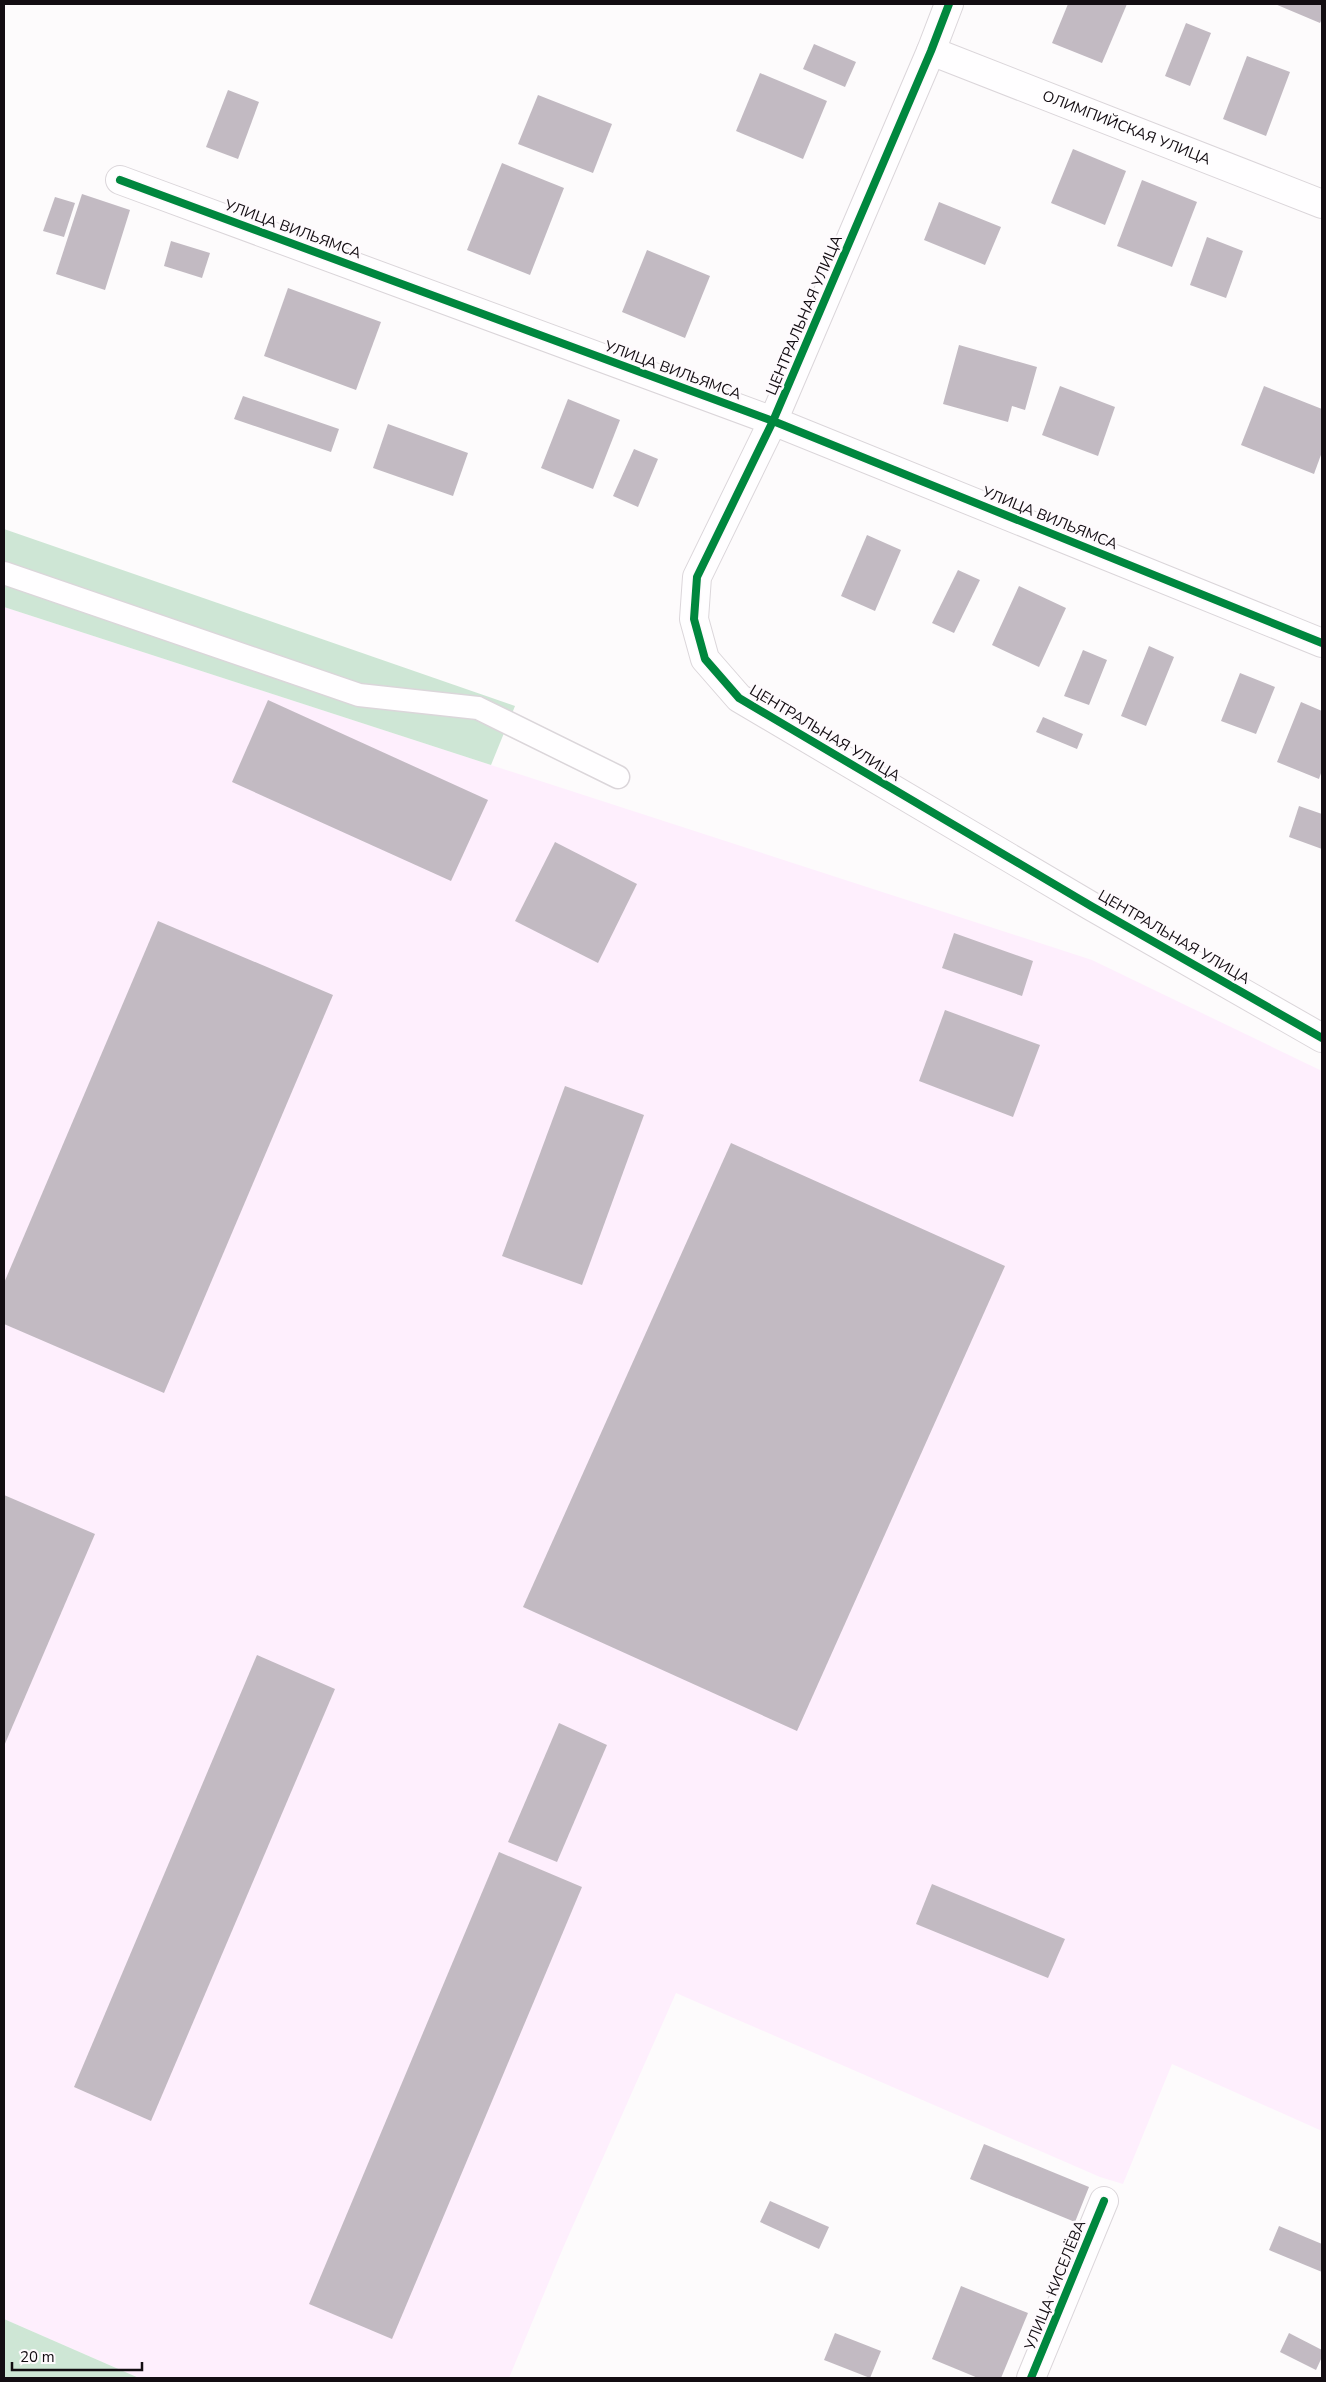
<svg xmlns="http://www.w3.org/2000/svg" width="1326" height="2382" font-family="'Nunito Sans',sans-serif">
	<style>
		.built { fill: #feeffd }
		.green { fill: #cee6d5 }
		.building { fill: #c2bac2 }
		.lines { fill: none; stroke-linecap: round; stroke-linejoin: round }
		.service-casing { stroke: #dbd6da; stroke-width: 25 }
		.minor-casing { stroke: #dbd6da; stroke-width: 30 }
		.tertiary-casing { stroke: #dbd6da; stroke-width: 30 }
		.service { stroke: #fffeff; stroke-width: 22 }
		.minor { stroke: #fffeff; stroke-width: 28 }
		.tertiary { stroke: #fffeff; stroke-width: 28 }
		.cycleway-casing { stroke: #fefafd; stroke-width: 11 }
		.cycleway { stroke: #00873e; stroke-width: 8 }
		.labels { text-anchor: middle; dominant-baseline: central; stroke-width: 5; stroke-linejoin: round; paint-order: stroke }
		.street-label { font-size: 15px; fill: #130d12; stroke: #fefafd }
	</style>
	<rect width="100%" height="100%" fill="#fdfbfc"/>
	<path class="built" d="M 4,607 L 1092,960 L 1322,1071 L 1322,2131 L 1172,2064 L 1123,2184 L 1100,2177 L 676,1993 L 563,2248 L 509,2378 L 139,2378 L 4,2319 Z"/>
	<g class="green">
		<path d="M 4,529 L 515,706 L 491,765 L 4,607 Z"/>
		<path d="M 4,2319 L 139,2378 L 4,2378 Z"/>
	</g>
	<g class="building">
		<path d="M 1068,4 L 1127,4 L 1102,63 L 1052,43 Z"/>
		<path d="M 1275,4 L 1322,4 L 1322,19 L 1320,23 Z"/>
		<path d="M 1186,23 L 1211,33 L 1190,86 L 1165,76 Z"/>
		<path d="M 814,44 L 856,62 L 845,87 L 803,69 Z"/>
		<path d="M 1247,56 L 1290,72 L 1266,136 L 1223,119 Z"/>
		<path d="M 760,73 L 827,101 L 803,159 L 736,131 Z"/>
		<path d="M 228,90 L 259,102 L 238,159 L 206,147 Z"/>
		<path d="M 538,95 L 612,124 L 593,173 L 518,144 Z"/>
		<path d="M 1073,149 L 1126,171 L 1105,225 L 1051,203 Z"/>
		<path d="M 502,163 L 564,188 L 530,275 L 467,250 Z"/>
		<path d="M 1142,180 L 1197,202 L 1172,267 L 1117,246 Z"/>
		<path d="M 82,194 L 130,210 L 105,290 L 56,274 Z"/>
		<path d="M 55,197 L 75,203 L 64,237 L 43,231 Z"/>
		<path d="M 939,202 L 1001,227 L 985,265 L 924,240 Z"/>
		<path d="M 1207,237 L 1243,251 L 1226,298 L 1190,285 Z"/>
		<path d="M 171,241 L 210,253 L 202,278 L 164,266 Z"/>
		<path d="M 647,250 L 710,276 L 685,338 L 622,312 Z"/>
		<path d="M 288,288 L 381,322 L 356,390 L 264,356 Z"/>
		<path d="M 959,345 L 1037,367 L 1025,410 L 1012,406 L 1008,422 L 943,404 Z"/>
		<path d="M 1060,386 L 1115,407 L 1098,456 L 1042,435 Z"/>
		<path d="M 1264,386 L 1322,409 L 1322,452 L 1314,474 L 1241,445 Z"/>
		<path d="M 243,396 L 339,429 L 331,452 L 234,419 Z"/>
		<path d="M 568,399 L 620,420 L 593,489 L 541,468 Z"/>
		<path d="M 388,424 L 468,453 L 453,496 L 373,468 Z"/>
		<path d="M 634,449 L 658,459 L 638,507 L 613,496 Z"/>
		<path d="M 867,535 L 901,550 L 875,611 L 841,596 Z"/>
		<path d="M 958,570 L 980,580 L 954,633 L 932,623 Z"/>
		<path d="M 1019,586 L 1066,608 L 1039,667 L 992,645 Z"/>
		<path d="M 1149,646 L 1174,657 L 1146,726 L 1121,716 Z"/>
		<path d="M 1083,650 L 1107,660 L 1089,705 L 1064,696 Z"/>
		<path d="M 1240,673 L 1275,687 L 1256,734 L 1221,721 Z"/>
		<path d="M 268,700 L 488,800 L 451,881 L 232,782 Z"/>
		<path d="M 1301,702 L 1322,711 L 1322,770 L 1319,779 L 1277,762 Z"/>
		<path d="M 1043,717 L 1083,734 L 1077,749 L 1036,732 Z"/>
		<path d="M 1299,806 L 1322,814 L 1322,849 L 1289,837 Z"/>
		<path d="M 555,842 L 637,884 L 598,963 L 515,921 Z"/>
		<path d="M 158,921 L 333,995 L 164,1393 L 4,1324 L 4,1283 Z"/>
		<path d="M 954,933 L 1033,961 L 1022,996 L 942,968 Z"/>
		<path d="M 945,1010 L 1040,1045 L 1013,1117 L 919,1081 Z"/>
		<path d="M 565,1086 L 644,1115 L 582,1285 L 502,1256 Z"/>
		<path d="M 731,1143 L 1005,1266 L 797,1731 L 523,1607 Z"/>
		<path d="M 4,1495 L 95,1534 L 4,1746 Z"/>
		<path d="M 257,1655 L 335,1689 L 151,2121 L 74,2087 Z"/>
		<path d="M 559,1723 L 607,1745 L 557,1862 L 508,1842 Z"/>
		<path d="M 499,1852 L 582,1887 L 392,2339 L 309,2304 Z"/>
		<path d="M 932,1884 L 1065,1939 L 1048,1978 L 916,1924 Z"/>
		<path d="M 984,2144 L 1089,2187 L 1075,2222 L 970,2179 Z"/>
		<path d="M 770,2201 L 829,2227 L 819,2249 L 760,2222 Z"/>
		<path d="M 1279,2226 L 1322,2244 L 1322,2272 L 1269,2250 Z"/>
		<path d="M 961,2286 L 1028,2313 L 1001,2378 L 978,2378 L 932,2359 Z"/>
		<path d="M 835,2333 L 881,2351 L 870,2378 L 824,2360 Z"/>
		<path d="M 1289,2333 L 1322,2350 L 1322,2357 L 1316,2370 L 1280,2352 Z"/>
	</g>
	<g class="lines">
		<g class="service-casing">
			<path id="service" d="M 4,573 L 359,695 L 478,708 L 618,777"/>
		</g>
		<g class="minor-casing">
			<g id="minor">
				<path id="s1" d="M 931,51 L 1322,204"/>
				<path d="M 120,180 L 773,421 L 1322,643"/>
				<path d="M 1031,2378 L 1104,2201"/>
			</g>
		</g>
		<g class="tertiary-casing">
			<path id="tertiary" d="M 949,4 L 931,51 L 773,421 L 697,577 L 694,619 L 705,659 L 739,698 L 1091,906 L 1322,1038"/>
		</g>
		<use href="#service" class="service"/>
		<use href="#minor" class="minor"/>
		<use href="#tertiary" class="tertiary"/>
		<g class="cycleway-casing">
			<g id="cycleway">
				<path d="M 949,4 L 931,51 L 773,421 L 697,577 L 694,619 L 705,659 L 739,698 L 1091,906 L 1322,1038"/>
				<path d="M 120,180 L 773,421 L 1322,643"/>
				<path d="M 1031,2378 L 1104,2201"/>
			</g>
		</g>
		<use href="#cycleway" class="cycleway"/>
	</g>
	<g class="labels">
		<g class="street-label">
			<text stroke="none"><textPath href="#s1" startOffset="210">ОЛИМПИЙСКАЯ УЛИЦА</textPath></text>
			<text transform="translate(293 229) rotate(20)">УЛИЦА ВИЛЬЯМСА</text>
			<text transform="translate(804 315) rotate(-67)">ЦЕНТРАЛЬНАЯ УЛИЦА</text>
			<text transform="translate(673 370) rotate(20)">УЛИЦА ВИЛЬЯМСА</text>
			<text transform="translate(1050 518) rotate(22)">УЛИЦА ВИЛЬЯМСА</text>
			<text transform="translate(825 733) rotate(31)">ЦЕНТРАЛЬНАЯ УЛИЦА</text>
			<text transform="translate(1174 937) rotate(30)">ЦЕНТРАЛЬНАЯ УЛИЦА</text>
			<text transform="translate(1055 2285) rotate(-68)">УЛИЦА КИСЕЛЁВА</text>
		</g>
	</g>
	<rect width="1326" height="2382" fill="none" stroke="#130d12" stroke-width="10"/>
	<path d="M12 2362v8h130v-8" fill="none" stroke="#130d12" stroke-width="2.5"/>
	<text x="20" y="2362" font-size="15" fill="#130d12" stroke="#fefafd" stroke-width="4" paint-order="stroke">20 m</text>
</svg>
